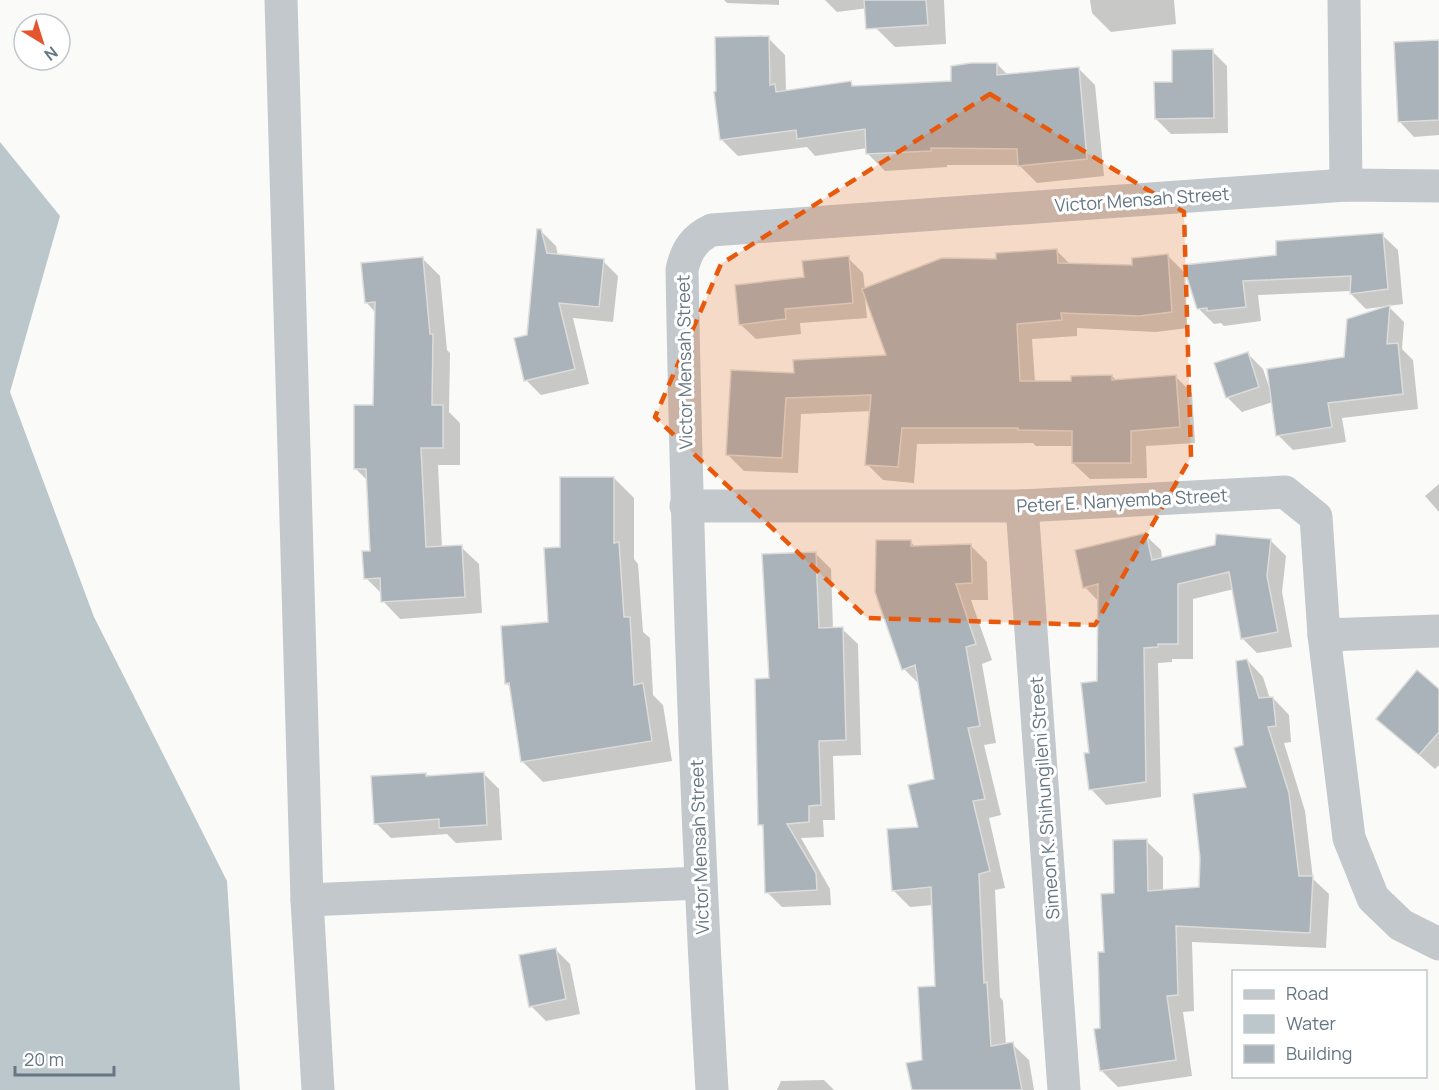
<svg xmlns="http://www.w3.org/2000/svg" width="1439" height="1090" font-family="Manrope,sans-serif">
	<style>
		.water { fill: #bbc7cb }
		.shadow { fill: #0003 }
		.building { fill: #aab3b9; stroke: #dcdcda; stroke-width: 1.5 }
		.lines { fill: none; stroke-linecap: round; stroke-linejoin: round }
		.street { stroke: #c3c8cc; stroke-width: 33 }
		.marked { fill: #e8590c; fill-opacity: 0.2; stroke: #e8590c; stroke-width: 4.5; stroke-dasharray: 12 8; stroke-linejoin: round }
		.labels { text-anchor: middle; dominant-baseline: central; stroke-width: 6; stroke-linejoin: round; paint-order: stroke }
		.street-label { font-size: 18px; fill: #657683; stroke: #fff }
	</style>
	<rect width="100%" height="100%" fill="#fafaf8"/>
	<path class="water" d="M 0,142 L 60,216 L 10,392 L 94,617 L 227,881 L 240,1090 L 0,1090 Z"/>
	<g class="shadow">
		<path d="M 724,0 L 779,0 L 779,5 L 727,3 Z"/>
		<path d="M 825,0 L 944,0 L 946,44 L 895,47 L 876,28 L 876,7 L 837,12 Z"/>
		<path d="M 1090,0 L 1174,0 L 1176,24 L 1111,32 L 1092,13 Z"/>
		<path d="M 768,38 L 785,55 L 786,92 L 850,82 L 856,88 L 953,82 L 997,64 L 1008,75 L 1078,68 L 1095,85 L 1104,176 L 1037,183 L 1019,165 L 947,165 L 947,167 L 885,171 L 868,154 L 867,148 L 815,156 L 807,147 L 738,156 L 721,139 Z"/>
		<path d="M 1439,42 L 1439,135 L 1414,137 L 1399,121 Z"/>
		<path d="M 1212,51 L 1227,66 L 1228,133 L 1171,134 L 1156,119 L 1174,83 Z"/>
		<path d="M 541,231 L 556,246 L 558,256 L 603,261 L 618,276 L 613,322 L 573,318 L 589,384 L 541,395 L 526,380 L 528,336 Z"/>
		<path d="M 1382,235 L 1398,250 L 1403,304 L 1388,306 L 1404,322 L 1402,349 L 1413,360 L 1418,409 L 1342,418 L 1346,442 L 1293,450 L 1278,435 L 1273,402 L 1242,412 L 1227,397 L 1248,354 L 1263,369 L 1270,390 L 1271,389 L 1345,358 L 1387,306 L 1366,309 L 1351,294 L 1351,291 L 1258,295 L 1261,321 L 1224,326 L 1221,323 L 1214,324 L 1198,308 L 1278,256 Z"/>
		<path d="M 1056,250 L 1071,265 L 1134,267 L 1167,255 L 1184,272 L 1187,328 L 1156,332 L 1077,328 L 1077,336 L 1032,339 L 1035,382 L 1073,382 L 1112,376 L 1117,381 L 1176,377 L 1192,393 L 1195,443 L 1146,446 L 1147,478 L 1090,479 L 1073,463 L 1073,446 L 1036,446 L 1033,443 L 917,444 L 914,483 L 883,480 L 867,464 L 871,411 L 801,414 L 798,473 L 744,471 L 727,454 L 795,375 L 888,357 L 865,298 L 867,318 L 800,323 L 801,334 L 756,339 L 740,324 L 806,278 L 848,258 L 863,273 L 865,289 L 998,260 Z"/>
		<path d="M 423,259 L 440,276 L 447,350 L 450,353 L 449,412 L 460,423 L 460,465 L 438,465 L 442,548 L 461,547 L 479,564 L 482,613 L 400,619 L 383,601 L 383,595 L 366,578 L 372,552 L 368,481 L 355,468 L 374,406 L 376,313 L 366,302 Z"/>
		<path d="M 614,478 L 634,498 L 634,559 L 638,564 L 643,632 L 650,638 L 653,695 L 663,705 L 672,761 L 543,782 L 523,762 L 511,688 L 506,683 L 550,624 L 561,548 Z"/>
		<path d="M 1439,484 L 1439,512 L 1425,496 Z"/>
		<path d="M 1145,535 L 1161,550 L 1162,559 L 1270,540 L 1286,556 L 1282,592 L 1292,647 L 1257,653 L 1242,638 L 1234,589 L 1193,599 L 1193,659 L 1172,659 L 1172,662 L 1158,663 L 1161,797 L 1106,805 L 1091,789 L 1091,754 L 1099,682 L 1099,602 L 1085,587 Z"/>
		<path d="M 911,542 L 916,548 L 971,546 L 987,562 L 988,600 L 971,600 L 992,660 L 982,664 L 996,743 L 984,745 L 1001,815 L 989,818 L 1005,888 L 995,890 L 1000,997 L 1003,1001 L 1006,1045 L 1012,1044 L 1029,1060 L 1034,1090 L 913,1090 L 924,1061 L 937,987 L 933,905 L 910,907 L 893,890 L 920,828 L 936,780 L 920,685 L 904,669 Z"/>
		<path d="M 816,554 L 831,569 L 833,629 L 842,629 L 858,644 L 861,755 L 833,756 L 835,820 L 823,820 L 824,837 L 801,838 L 830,889 L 831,905 L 782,907 L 767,892 L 764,829 L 760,824 L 771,680 Z"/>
		<path d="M 1247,660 L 1263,677 L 1270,699 L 1273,698 L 1289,715 L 1291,742 L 1284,743 L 1305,811 L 1313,879 L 1329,894 L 1326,948 L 1192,942 L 1194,1011 L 1183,1012 L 1192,1076 L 1118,1087 L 1101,1070 L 1106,954 L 1115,894 L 1146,841 L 1163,857 L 1163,891 L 1200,889 L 1248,788 L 1245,746 Z"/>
		<path d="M 1439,691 L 1439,765 L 1435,769 L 1378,719 Z"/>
		<path d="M 426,774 L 429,777 L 484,774 L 499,789 L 502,840 L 456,843 L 447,834 L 391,838 L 376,823 Z"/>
		<path d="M 555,949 L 570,964 L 580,1014 L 546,1021 L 531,1006 Z"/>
		<path d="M 824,1080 L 834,1090 L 777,1090 L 781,1081 Z"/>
	</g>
	<g class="building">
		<path d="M 864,0 L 926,0 L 928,25 L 866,29 Z"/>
		<path d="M 769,36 L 770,85 L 775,84 L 776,92 L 851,81 L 852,86 L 951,81 L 951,66 L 971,63 L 997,63 L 997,75 L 1079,67 L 1087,159 L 1018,166 L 1017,149 L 931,148 L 931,151 L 866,154 L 865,129 L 797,139 L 796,130 L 720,140 L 714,92 L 716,91 L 715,37 Z"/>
		<path d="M 1439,40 L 1439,120 L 1398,122 L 1394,42 Z"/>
		<path d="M 1213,49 L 1214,118 L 1155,119 L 1154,82 L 1172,82 L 1172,50 Z"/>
		<path d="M 537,229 L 541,229 L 547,253 L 604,259 L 599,307 L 559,303 L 575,369 L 524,381 L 514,338 L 527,335 Z"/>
		<path d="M 1383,233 L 1388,289 L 1350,294 L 1351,276 L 1243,281 L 1246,307 L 1207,311 L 1207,308 L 1197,309 L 1183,265 L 1276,255 L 1276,241 Z"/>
		<path d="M 1057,249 L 1058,263 L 1132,265 L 1132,258 L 1168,254 L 1172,312 L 1139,316 L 1061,313 L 1062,320 L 1017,324 L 1020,381 L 1071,381 L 1071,376 L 1112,375 L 1112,380 L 1176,375 L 1180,427 L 1131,431 L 1131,463 L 1072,463 L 1072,431 L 1018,430 L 1018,428 L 902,428 L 898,467 L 865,465 L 871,395 L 786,398 L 782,458 L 726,455 L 731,370 L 794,373 L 793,360 L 886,355 L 862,289 L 942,258 L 996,259 L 996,253 Z"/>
		<path d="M 849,256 L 853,303 L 785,309 L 786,319 L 739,325 L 735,285 L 804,277 L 802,261 Z"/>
		<path d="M 423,257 L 430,334 L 433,334 L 432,405 L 443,405 L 443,448 L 421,448 L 426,547 L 462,545 L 465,597 L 381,602 L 380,578 L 364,579 L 362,551 L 370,551 L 366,469 L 354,469 L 354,405 L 373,405 L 375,302 L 365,303 L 361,263 Z"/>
		<path d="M 1390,305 L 1387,344 L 1398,343 L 1403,394 L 1328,403 L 1332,427 L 1276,436 L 1267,369 L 1344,357 L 1347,319 Z"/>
		<path d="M 1248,352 L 1259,387 L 1226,398 L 1214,363 Z"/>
		<path d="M 560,477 L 614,477 L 614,543 L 619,542 L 624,617 L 630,617 L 634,685 L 643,683 L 652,741 L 521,762 L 509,683 L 505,684 L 501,626 L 548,622 L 544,548 L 560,547 Z"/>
		<path d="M 1146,533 L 1152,560 L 1215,545 L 1216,534 L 1271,539 L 1267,576 L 1278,632 L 1241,639 L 1229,572 L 1178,584 L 1178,644 L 1158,644 L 1158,647 L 1144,648 L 1146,782 L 1089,790 L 1084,753 L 1089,753 L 1081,683 L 1097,681 L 1098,584 L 1083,588 L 1075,550 Z"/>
		<path d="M 876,540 L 911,540 L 911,546 L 971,544 L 972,583 L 956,584 L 976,644 L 966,647 L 980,726 L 968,728 L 985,799 L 973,801 L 990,871 L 979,874 L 984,983 L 987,982 L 991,1046 L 1013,1042 L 1022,1090 L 912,1090 L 906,1063 L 922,1060 L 918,987 L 935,986 L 931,887 L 892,891 L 887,829 L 918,827 L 908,785 L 934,779 L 915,665 L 902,670 L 875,592 Z"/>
		<path d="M 816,552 L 819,628 L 843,627 L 846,740 L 819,741 L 821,805 L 809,806 L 809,822 L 787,824 L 816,873 L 817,890 L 765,893 L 763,825 L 758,825 L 755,679 L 769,678 L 762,554 Z"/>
		<path d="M 1247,659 L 1259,698 L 1273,697 L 1276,726 L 1268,727 L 1289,793 L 1299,876 L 1313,876 L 1310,933 L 1176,926 L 1178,995 L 1167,996 L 1176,1060 L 1100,1071 L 1094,1029 L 1100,1028 L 1098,952 L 1104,952 L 1101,894 L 1114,893 L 1113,840 L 1147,839 L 1148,891 L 1199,887 L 1200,858 L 1193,794 L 1246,787 L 1234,748 L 1243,745 L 1236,661 Z"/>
		<path d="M 1417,670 L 1439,689 L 1439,732 L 1419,755 L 1376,719 Z"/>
		<path d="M 484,772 L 487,825 L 439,828 L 439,819 L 374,824 L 371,776 L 426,773 L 426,776 Z"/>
		<path d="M 556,948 L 566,999 L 529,1007 L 519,955 Z"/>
	</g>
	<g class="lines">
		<g class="street">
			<path d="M 281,0 L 307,900 L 318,1090"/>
			<path d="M 1344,0 L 1346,185"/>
			<path d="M 686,506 L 1022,506 L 1285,492 L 1316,517 L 1324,635 L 1439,631"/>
			<path d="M 1022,506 L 1064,1090"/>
			<path d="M 1324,635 L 1349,838 L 1373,898 L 1401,925 L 1439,944"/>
			<path d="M 307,900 L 700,883"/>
			<path d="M 712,1090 C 696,817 687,544 682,270 C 686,251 694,238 712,230 L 1346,185 L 1439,186"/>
		</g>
	</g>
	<path class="marked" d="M 990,94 L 1184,212 L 1191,457 L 1095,625 L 867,618 L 655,417 L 721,264 Z"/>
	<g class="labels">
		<g class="street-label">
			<text transform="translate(1142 199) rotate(-4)">Victor Mensah Street</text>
			<text transform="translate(684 362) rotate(-91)">Victor Mensah Street</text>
			<text transform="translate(1122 500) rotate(-3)">Peter E. Nanyemba Street</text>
			<text transform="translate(1044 798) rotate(-94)">Simeon K. Shihungileni Street</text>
			<text transform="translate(699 847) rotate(-92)">Victor Mensah Street</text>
		</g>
	</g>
	<rect x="1232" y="970" width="195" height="108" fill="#ffffff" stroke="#c1c8cd" stroke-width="1.5"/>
	<rect x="1244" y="990" width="30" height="9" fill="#c3c8cc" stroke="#c1c8cd" stroke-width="1.5"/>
	<text x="1286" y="1000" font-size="18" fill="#657683">Road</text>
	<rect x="1244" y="1015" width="30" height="18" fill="#bbc7cb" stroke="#c1c8cd" stroke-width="1.5"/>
	<text x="1286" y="1030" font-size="18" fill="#657683">Water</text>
	<rect x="1244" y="1045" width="30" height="18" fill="#aab3b9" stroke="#c1c8cd" stroke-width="1.5"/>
	<text x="1286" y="1060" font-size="18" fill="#657683">Building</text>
	<g transform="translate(42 42) rotate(142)"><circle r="28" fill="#ffffff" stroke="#c1c8cd" stroke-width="1.5"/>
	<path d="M0-4.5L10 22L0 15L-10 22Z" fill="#e4572e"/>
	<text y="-9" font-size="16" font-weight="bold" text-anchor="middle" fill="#657683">N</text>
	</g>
	<path d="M15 1066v9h99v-9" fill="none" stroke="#657683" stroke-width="3"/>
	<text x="24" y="1066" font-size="18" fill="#657683" stroke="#ffffff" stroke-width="4.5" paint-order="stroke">20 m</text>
</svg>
